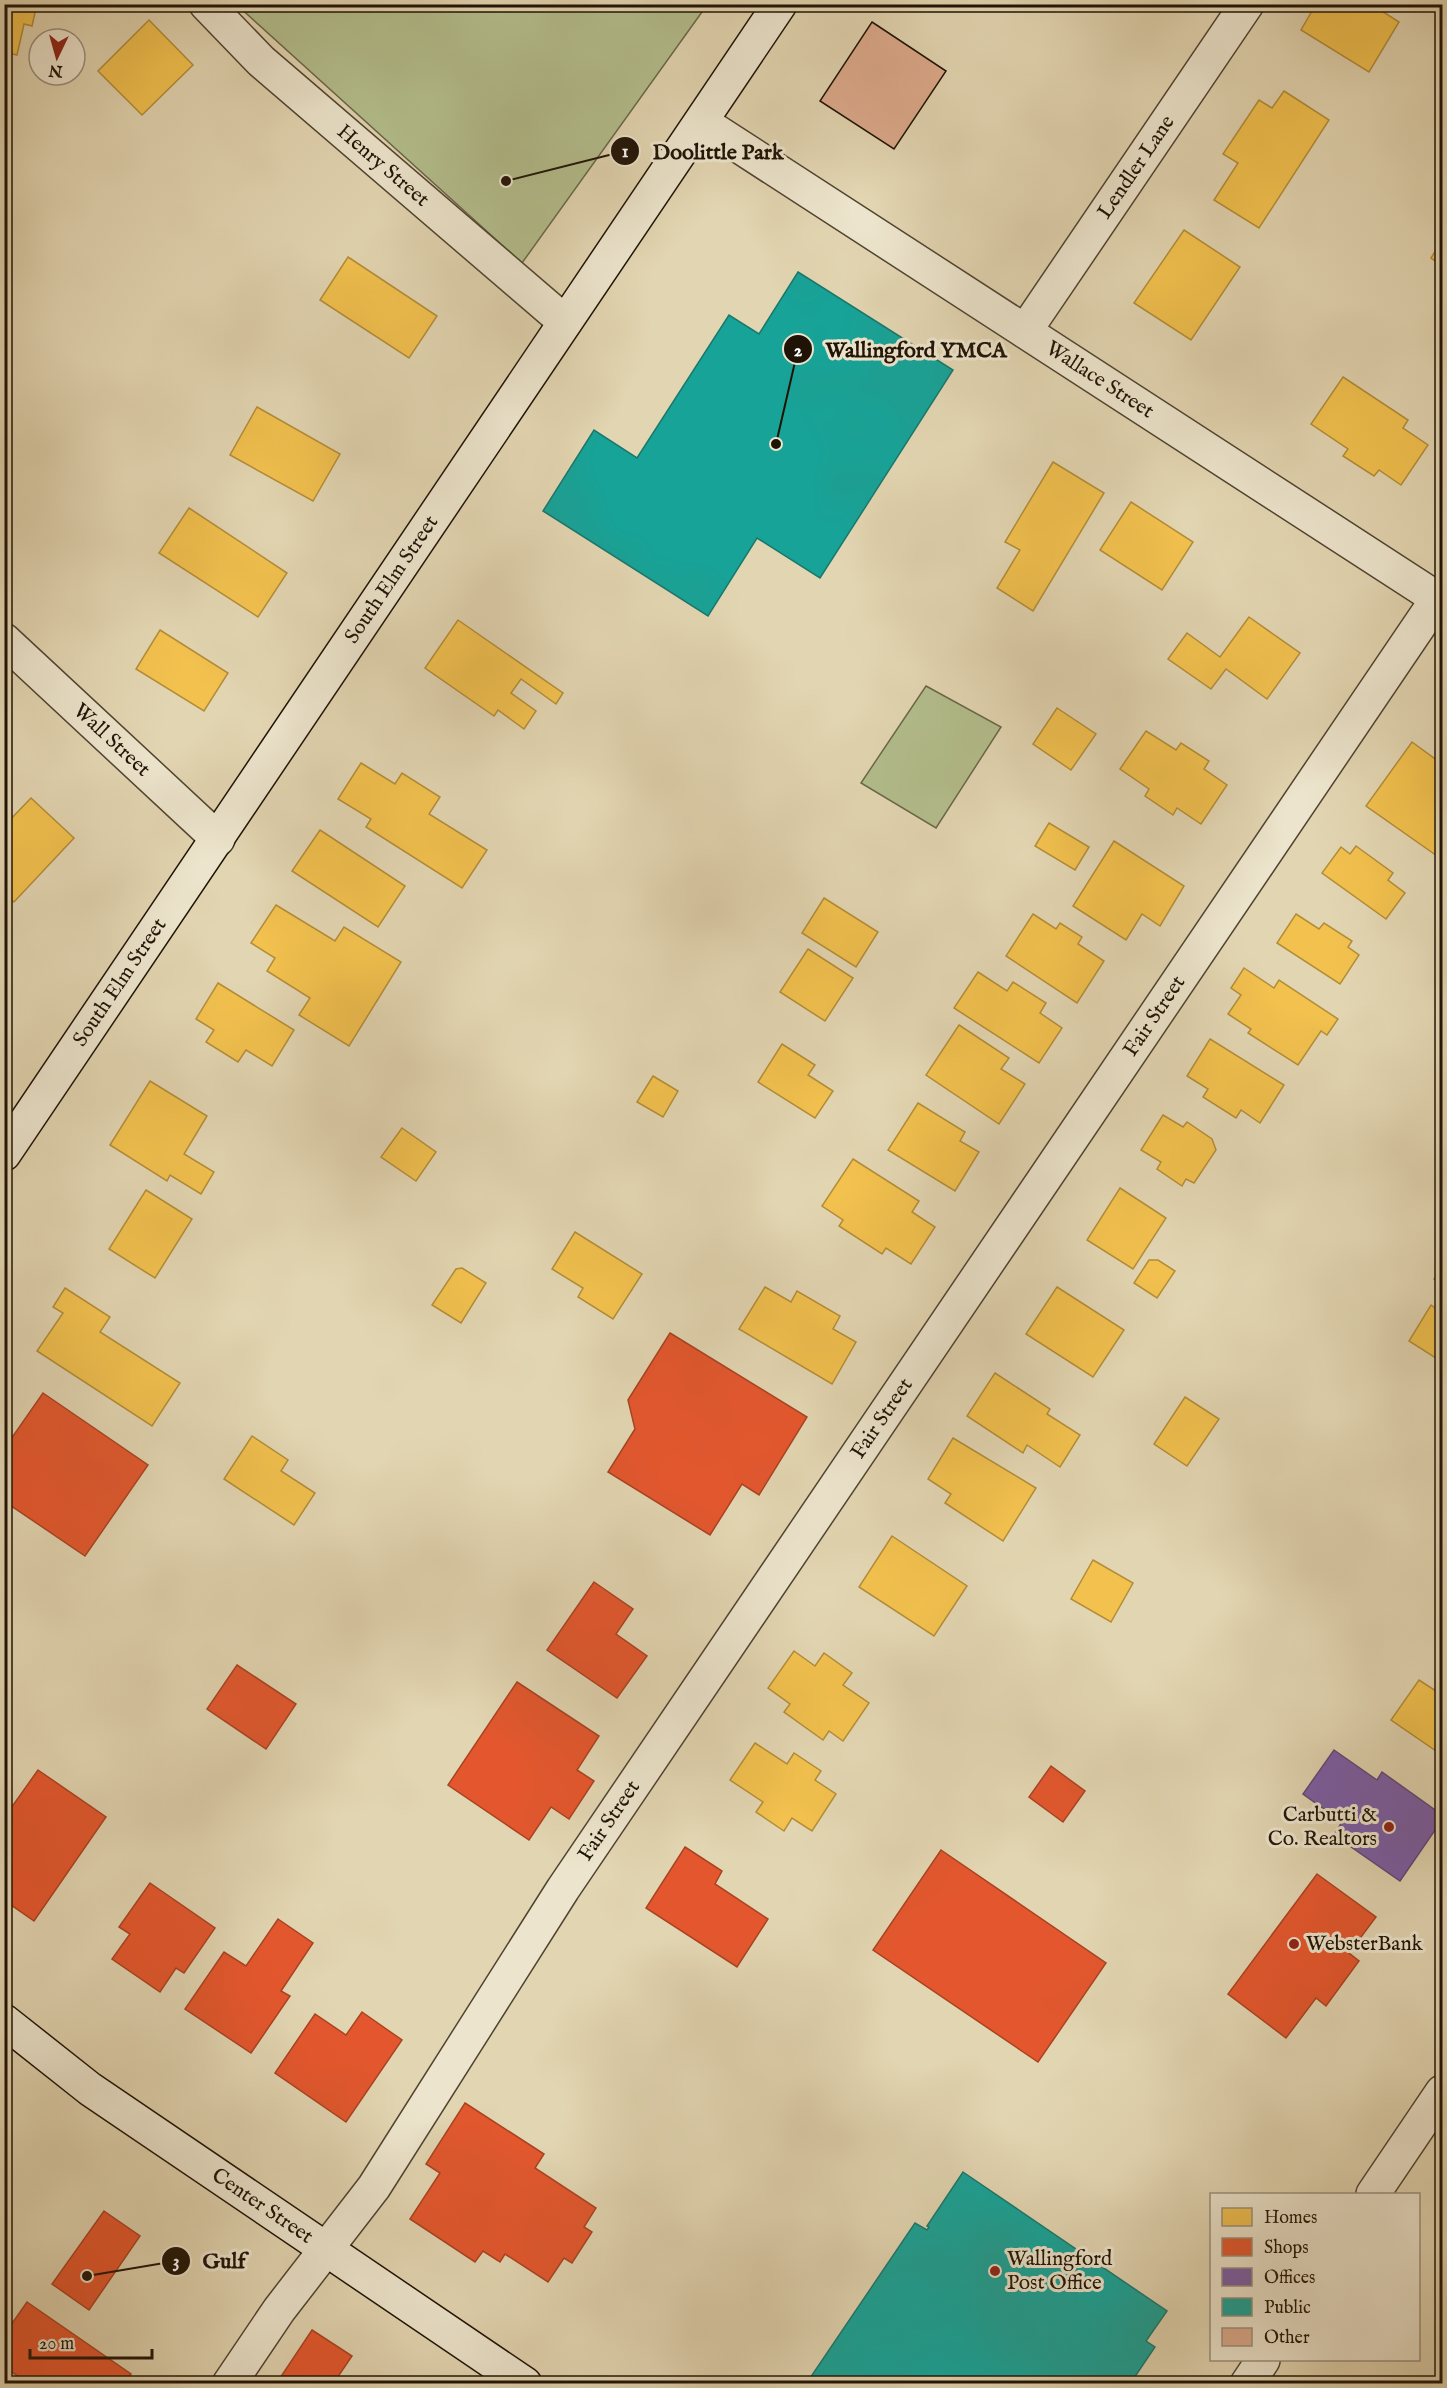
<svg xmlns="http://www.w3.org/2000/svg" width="1447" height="2388" font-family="'IM FELL English',serif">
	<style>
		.green { fill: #b3bd8c; stroke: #696849; stroke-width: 1.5 }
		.homes { fill: #f2c14e; stroke: #b38d38; stroke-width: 1.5 }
		.shops { fill: #e4572e; stroke: #a94322; stroke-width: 1.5 }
		.offices { fill: #7b5ea7; stroke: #5f4877; stroke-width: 1.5 }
		.public { fill: #17a398; stroke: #19786c; stroke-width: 1.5 }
		.building { fill: #dca98b; stroke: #1f1306; stroke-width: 1.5 }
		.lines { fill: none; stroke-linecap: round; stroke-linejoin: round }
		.street-casing { stroke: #504431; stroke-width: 36 }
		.secondary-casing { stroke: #1f1306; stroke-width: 36 }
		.street { stroke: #ece4cc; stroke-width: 33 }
		.secondary { stroke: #ece4cc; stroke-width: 33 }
		.poi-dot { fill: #8f2418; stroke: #ece4cc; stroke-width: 2 }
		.labels { text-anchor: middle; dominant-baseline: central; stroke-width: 6; stroke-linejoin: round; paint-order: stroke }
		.street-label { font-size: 21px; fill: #1f1306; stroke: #ece4cc }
		.poi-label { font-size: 21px; fill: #1f1306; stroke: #ece4cc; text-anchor: start }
		.leader { fill: none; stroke: #1f1306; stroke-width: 2 }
		.callout-dot { fill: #1f1306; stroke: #ece4cc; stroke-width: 2 }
		.mark-label { font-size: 18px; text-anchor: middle; font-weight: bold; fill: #fff }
		.callout-label { font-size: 22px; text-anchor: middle; font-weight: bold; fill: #1f1306; stroke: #ece4cc; stroke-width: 6; stroke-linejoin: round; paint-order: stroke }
	</style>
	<rect width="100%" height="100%" fill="#e2d5b1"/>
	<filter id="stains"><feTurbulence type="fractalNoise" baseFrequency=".00333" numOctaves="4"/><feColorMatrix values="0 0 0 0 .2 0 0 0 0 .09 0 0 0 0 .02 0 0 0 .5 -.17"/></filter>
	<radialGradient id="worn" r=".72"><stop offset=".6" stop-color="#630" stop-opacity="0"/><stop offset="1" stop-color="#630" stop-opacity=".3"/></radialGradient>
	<g class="green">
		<path d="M 237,5 L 707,5 L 522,263 Z"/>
		<path d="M 926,686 L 1001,727 L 936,828 L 861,783 Z"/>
	</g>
	<g class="homes">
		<path d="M 4,4 L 37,4 L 32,26 L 24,24 L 17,55 L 4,52 Z"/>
		<path d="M 1316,4 L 1371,4 L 1399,22 L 1369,72 L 1301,30 Z"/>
		<path d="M 149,20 L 193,65 L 142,115 L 98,71 Z"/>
		<path d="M 1284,91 L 1329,120 L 1259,228 L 1214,200 L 1238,163 L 1223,154 L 1259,100 L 1272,108 Z"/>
		<path d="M 1184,230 L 1240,267 L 1191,340 L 1134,303 Z"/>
		<path d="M 1442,240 L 1442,266 L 1431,258 Z"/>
		<path d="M 348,257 L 437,316 L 409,358 L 320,300 Z"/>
		<path d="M 1343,377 L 1408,420 L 1403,428 L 1428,445 L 1401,485 L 1379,470 L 1374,476 L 1343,456 L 1348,449 L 1311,424 Z"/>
		<path d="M 257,407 L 340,454 L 313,501 L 230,455 Z"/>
		<path d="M 1053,462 L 1104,493 L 1033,611 L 997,588 L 1020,550 L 1005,542 Z"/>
		<path d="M 1131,502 L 1193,542 L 1162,590 L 1100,550 Z"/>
		<path d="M 189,508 L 287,573 L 258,617 L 159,553 Z"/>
		<path d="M 1249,617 L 1300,653 L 1267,699 L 1226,669 L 1211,689 L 1168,659 L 1187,633 L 1220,657 Z"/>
		<path d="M 458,620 L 563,693 L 556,704 L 521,679 L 511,693 L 536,711 L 524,729 L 498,710 L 494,716 L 425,668 Z"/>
		<path d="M 160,630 L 228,673 L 204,711 L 136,669 Z"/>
		<path d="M 1057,708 L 1096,734 L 1071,770 L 1033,744 Z"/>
		<path d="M 1146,731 L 1176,750 L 1181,743 L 1209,761 L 1204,769 L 1227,785 L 1201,824 L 1177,808 L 1173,815 L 1145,796 L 1149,789 L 1120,769 Z"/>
		<path d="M 1412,742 L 1442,764 L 1442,855 L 1440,858 L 1366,806 Z"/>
		<path d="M 361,763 L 395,784 L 402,773 L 440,797 L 429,814 L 487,850 L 462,888 L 366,827 L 371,819 L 338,799 Z"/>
		<path d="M 31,798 L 74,838 L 14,902 L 4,893 L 4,826 Z"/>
		<path d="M 1049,823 L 1089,847 L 1075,870 L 1035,846 Z"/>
		<path d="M 320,830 L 405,886 L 378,927 L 292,871 Z"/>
		<path d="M 1114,841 L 1184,886 L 1160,926 L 1142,914 L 1126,940 L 1073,906 Z"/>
		<path d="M 1356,846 L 1393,873 L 1388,880 L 1405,893 L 1386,919 L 1322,873 L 1341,847 L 1350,854 Z"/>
		<path d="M 824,898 L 878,932 L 856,967 L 802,933 Z"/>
		<path d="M 276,905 L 335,941 L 344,927 L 401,962 L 349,1046 L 299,1015 L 310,998 L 267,971 L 275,958 L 251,943 Z"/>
		<path d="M 1033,914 L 1056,929 L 1060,923 L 1082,937 L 1078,944 L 1104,961 L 1077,1003 L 1006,956 Z"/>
		<path d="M 1296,914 L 1319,929 L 1324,923 L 1352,941 L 1348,947 L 1359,955 L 1340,984 L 1277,943 Z"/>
		<path d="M 808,949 L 853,978 L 825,1021 L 780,992 Z"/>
		<path d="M 1244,968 L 1274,988 L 1279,980 L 1338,1019 L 1327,1035 L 1321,1031 L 1298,1065 L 1248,1033 L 1251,1029 L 1228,1014 L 1241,995 L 1231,988 Z"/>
		<path d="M 978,972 L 1007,991 L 1013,982 L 1046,1003 L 1040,1013 L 1062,1028 L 1039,1063 L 954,1008 Z"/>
		<path d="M 218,983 L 294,1030 L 272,1066 L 246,1050 L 238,1062 L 206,1042 L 214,1030 L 196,1019 Z"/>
		<path d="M 959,1025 L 1009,1058 L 1001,1069 L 1025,1084 L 999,1124 L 926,1075 Z"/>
		<path d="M 1210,1039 L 1284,1085 L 1260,1123 L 1241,1110 L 1236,1118 L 1203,1097 L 1208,1089 L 1187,1076 Z"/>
		<path d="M 782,1044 L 815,1065 L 808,1075 L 833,1091 L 815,1118 L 758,1082 Z"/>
		<path d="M 653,1076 L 678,1091 L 663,1117 L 637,1102 Z"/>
		<path d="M 150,1081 L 207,1116 L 184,1154 L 214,1172 L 201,1194 L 170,1175 L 167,1181 L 110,1145 Z"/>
		<path d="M 918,1103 L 965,1132 L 960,1141 L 979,1152 L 955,1191 L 888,1150 Z"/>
		<path d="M 1163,1115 L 1183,1127 L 1187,1122 L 1212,1139 L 1216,1150 L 1194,1183 L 1186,1179 L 1182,1186 L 1157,1169 L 1161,1162 L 1141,1150 Z"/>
		<path d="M 402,1128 L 436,1152 L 416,1181 L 381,1157 Z"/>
		<path d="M 853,1159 L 919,1201 L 912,1212 L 935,1227 L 911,1264 L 886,1248 L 882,1254 L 839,1226 L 843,1220 L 822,1206 Z"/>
		<path d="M 1120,1188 L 1166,1218 L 1133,1269 L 1087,1240 Z"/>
		<path d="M 146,1190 L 192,1219 L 155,1278 L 109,1249 Z"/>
		<path d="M 575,1232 L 642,1274 L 613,1319 L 578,1297 L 583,1288 L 552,1269 Z"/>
		<path d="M 1149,1260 L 1158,1260 L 1175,1271 L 1157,1298 L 1134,1283 Z"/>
		<path d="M 1442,1266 L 1442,1285 L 1434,1279 Z"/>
		<path d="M 462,1268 L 486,1283 L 461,1323 L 432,1305 L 456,1269 Z"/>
		<path d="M 765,1287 L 791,1302 L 797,1291 L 840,1316 L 833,1329 L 856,1342 L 832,1384 L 739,1329 Z"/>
		<path d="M 1057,1287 L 1124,1330 L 1093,1377 L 1026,1334 Z"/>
		<path d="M 65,1288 L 110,1317 L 100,1332 L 180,1383 L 152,1426 L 37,1351 L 63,1313 L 53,1307 Z"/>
		<path d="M 1431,1305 L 1442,1313 L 1442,1362 L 1409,1341 Z"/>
		<path d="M 995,1373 L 1050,1409 L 1047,1414 L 1080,1435 L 1060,1467 L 1027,1445 L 1023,1453 L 967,1416 Z"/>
		<path d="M 1185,1397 L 1219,1419 L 1187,1466 L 1154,1444 Z"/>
		<path d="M 252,1436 L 288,1460 L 281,1471 L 315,1493 L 294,1525 L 224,1479 Z"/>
		<path d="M 953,1438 L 1036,1488 L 1003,1541 L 945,1503 L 951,1494 L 928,1479 Z"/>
		<path d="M 892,1536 L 967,1586 L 934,1636 L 859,1587 Z"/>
		<path d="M 1093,1560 L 1133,1583 L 1111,1622 L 1071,1599 Z"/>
		<path d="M 794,1651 L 815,1666 L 824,1653 L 852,1673 L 843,1685 L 869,1703 L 843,1741 L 829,1731 L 823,1740 L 784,1712 L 790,1704 L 768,1688 Z"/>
		<path d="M 1419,1680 L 1442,1695 L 1442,1755 L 1391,1720 Z"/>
		<path d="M 755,1743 L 787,1764 L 794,1753 L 821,1771 L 815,1780 L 836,1794 L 812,1831 L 792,1818 L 784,1831 L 756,1812 L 763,1802 L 730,1780 Z"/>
	</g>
	<g class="shops">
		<path d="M 670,1333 L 807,1417 L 759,1495 L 742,1484 L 710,1535 L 608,1472 L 635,1429 L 628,1400 Z"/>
		<path d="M 43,1393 L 148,1465 L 85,1556 L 4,1501 L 4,1449 Z"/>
		<path d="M 594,1582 L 633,1609 L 616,1634 L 647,1656 L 617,1698 L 547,1650 Z"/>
		<path d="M 237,1665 L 296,1704 L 266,1749 L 207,1709 Z"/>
		<path d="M 517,1682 L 599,1736 L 577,1770 L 594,1781 L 569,1819 L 551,1807 L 529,1840 L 448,1785 Z"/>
		<path d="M 1051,1766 L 1085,1791 L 1063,1822 L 1029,1797 Z"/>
		<path d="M 38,1770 L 106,1817 L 34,1921 L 4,1900 L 4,1818 Z"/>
		<path d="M 685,1847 L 722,1871 L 715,1884 L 768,1919 L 737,1967 L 646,1908 Z"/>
		<path d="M 941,1850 L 1106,1963 L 1038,2062 L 873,1950 Z"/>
		<path d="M 1317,1874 L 1376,1917 L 1349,1953 L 1359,1961 L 1326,2006 L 1316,1998 L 1286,2038 L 1228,1994 Z"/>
		<path d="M 150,1883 L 215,1928 L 184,1973 L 176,1968 L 160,1992 L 112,1959 L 130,1934 L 119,1927 Z"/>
		<path d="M 278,1919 L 313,1943 L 281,1991 L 290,1996 L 251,2053 L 185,2009 L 224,1952 L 246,1966 Z"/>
		<path d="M 362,2012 L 402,2040 L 346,2122 L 275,2073 L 315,2014 L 346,2035 Z"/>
		<path d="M 465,2103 L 544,2154 L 535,2168 L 596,2208 L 584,2227 L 592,2232 L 572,2263 L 564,2258 L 548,2282 L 505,2254 L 500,2262 L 483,2251 L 475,2262 L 410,2219 L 440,2173 L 426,2164 Z"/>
		<path d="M 104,2211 L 140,2236 L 89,2310 L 52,2284 Z"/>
		<path d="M 27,2302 L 131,2374 L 125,2384 L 30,2384 L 4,2367 L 4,2335 Z"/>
		<path d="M 312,2330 L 352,2356 L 333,2384 L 276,2384 Z"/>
	</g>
	<path class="offices" d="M 1334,1750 L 1377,1780 L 1382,1772 L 1442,1815 L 1442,1820 L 1400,1881 L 1334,1835 L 1342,1822 L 1303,1794 Z"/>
	<g class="public">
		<path d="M 798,272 L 953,370 L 820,578 L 757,538 L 708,616 L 543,511 L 594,430 L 637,458 L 729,315 L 759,334 Z"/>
		<path d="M 963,2172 L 1167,2311 L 1146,2341 L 1155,2347 L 1130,2384 L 806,2384 L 915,2223 L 927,2230 L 929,2227 L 927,2226 Z"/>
	</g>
	<path class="building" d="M 872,22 L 946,71 L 894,149 L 820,101 Z"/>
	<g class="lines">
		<g class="street-casing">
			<g id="street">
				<path id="s1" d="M 206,4 L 261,61 L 565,322"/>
				<path id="s2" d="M 702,122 L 1438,599"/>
				<path id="s3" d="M 1025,331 L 1247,4"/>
				<path id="s4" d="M 4,640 L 218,839"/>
				<path d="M 1373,2194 L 1442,2092"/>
				<path id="s5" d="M 229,2384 L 279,2310 L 374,2187 L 563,1889 L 1442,592"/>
				<path d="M 1247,2384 L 1263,2360"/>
			</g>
		</g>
		<g class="secondary-casing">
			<g id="secondary">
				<path id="s6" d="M 4,1154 L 780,4"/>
				<path id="s7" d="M 4,2021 L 90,2089 L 525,2384"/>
			</g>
		</g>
		<use href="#street" class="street"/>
		<use href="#secondary" class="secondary"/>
	</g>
	<g class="poi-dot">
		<circle cx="1389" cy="1827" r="6"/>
		<circle cx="1294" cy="1944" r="6"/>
		<circle cx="995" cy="2271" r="6"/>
	</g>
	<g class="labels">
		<g class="street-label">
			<text stroke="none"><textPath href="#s1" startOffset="240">Henry Street</textPath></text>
			<text stroke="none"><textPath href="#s3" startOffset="198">Lendler Lane</textPath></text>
			<text stroke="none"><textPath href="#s2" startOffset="474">Wallace Street</textPath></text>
			<text stroke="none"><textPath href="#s6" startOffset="693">South Elm Street</textPath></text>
			<text stroke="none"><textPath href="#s4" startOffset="147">Wall Street</textPath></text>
			<text stroke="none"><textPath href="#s6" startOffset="207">South Elm Street</textPath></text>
			<text stroke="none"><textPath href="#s5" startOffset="1652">Fair Street</textPath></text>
			<text stroke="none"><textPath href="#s5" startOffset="1166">Fair Street</textPath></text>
			<text stroke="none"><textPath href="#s5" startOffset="680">Fair Street</textPath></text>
			<text stroke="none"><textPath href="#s7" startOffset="318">Center Street</textPath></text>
		</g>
		<g class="poi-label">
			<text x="1377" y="1815" text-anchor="end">Carbutti &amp;<tspan x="1377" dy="24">Co. Realtors</tspan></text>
			<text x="1306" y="1944">WebsterBank</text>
			<text x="1007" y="2259">Wallingford<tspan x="1007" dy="24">Post Office</tspan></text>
		</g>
	</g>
	<path class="leader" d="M506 181L625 151M776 444L798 349M87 2276L176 2261"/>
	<g class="callout-dot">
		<circle cx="506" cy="181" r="6"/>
		<circle cx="776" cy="444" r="6"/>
		<circle cx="87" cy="2276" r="6"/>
		<circle cx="625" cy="151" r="15"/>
		<circle cx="798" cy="349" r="15"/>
		<circle cx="176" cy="2261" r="15"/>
	</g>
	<g class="mark-label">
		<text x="625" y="157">1</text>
		<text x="798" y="356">2</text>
		<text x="176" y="2267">3</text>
	</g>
	<g class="callout-label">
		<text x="718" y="159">Doolittle Park</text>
		<text x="916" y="357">Wallingford YMCA</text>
		<text x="224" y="2268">Gulf</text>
	</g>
	<rect width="1447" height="2388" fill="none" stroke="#e2d5b1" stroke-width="24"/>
	<rect x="6" y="6" width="1435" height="2376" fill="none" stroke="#1f1306" stroke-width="3"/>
	<rect x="12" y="12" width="1423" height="2364" fill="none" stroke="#1f1306" stroke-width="1.5"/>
	<rect x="1210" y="2193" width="210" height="168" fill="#ece4cc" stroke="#9a907d" stroke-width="1.5"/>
	<rect x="1222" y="2208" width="30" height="18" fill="#f2c14e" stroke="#9a907d" stroke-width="1.5"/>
	<text x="1264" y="2223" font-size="18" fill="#1f1306">Homes</text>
	<rect x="1222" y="2238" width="30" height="18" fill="#e4572e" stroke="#9a907d" stroke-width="1.5"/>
	<text x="1264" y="2253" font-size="18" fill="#1f1306">Shops</text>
	<rect x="1222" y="2268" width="30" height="18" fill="#7b5ea7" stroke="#9a907d" stroke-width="1.5"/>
	<text x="1264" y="2283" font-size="18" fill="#1f1306">Offices</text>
	<rect x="1222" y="2298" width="30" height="18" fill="#17a398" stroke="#9a907d" stroke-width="1.5"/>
	<text x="1264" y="2313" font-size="18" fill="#1f1306">Public</text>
	<rect x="1222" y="2328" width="30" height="18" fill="#dca98b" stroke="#9a907d" stroke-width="1.5"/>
	<text x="1264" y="2343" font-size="18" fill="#1f1306">Other</text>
	<g transform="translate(57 57) rotate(185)"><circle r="28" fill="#ece4cc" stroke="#9a907d" stroke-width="1.5"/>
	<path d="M0-4.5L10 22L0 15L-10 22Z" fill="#8f2418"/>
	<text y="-9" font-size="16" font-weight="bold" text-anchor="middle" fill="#1f1306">N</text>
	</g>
	<path d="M30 2349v9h122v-9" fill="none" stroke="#1f1306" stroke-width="3"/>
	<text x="39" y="2349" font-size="18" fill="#1f1306" stroke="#ece4cc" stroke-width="4.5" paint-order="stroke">20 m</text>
	<rect width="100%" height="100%" filter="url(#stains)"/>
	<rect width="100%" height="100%" fill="url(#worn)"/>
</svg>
